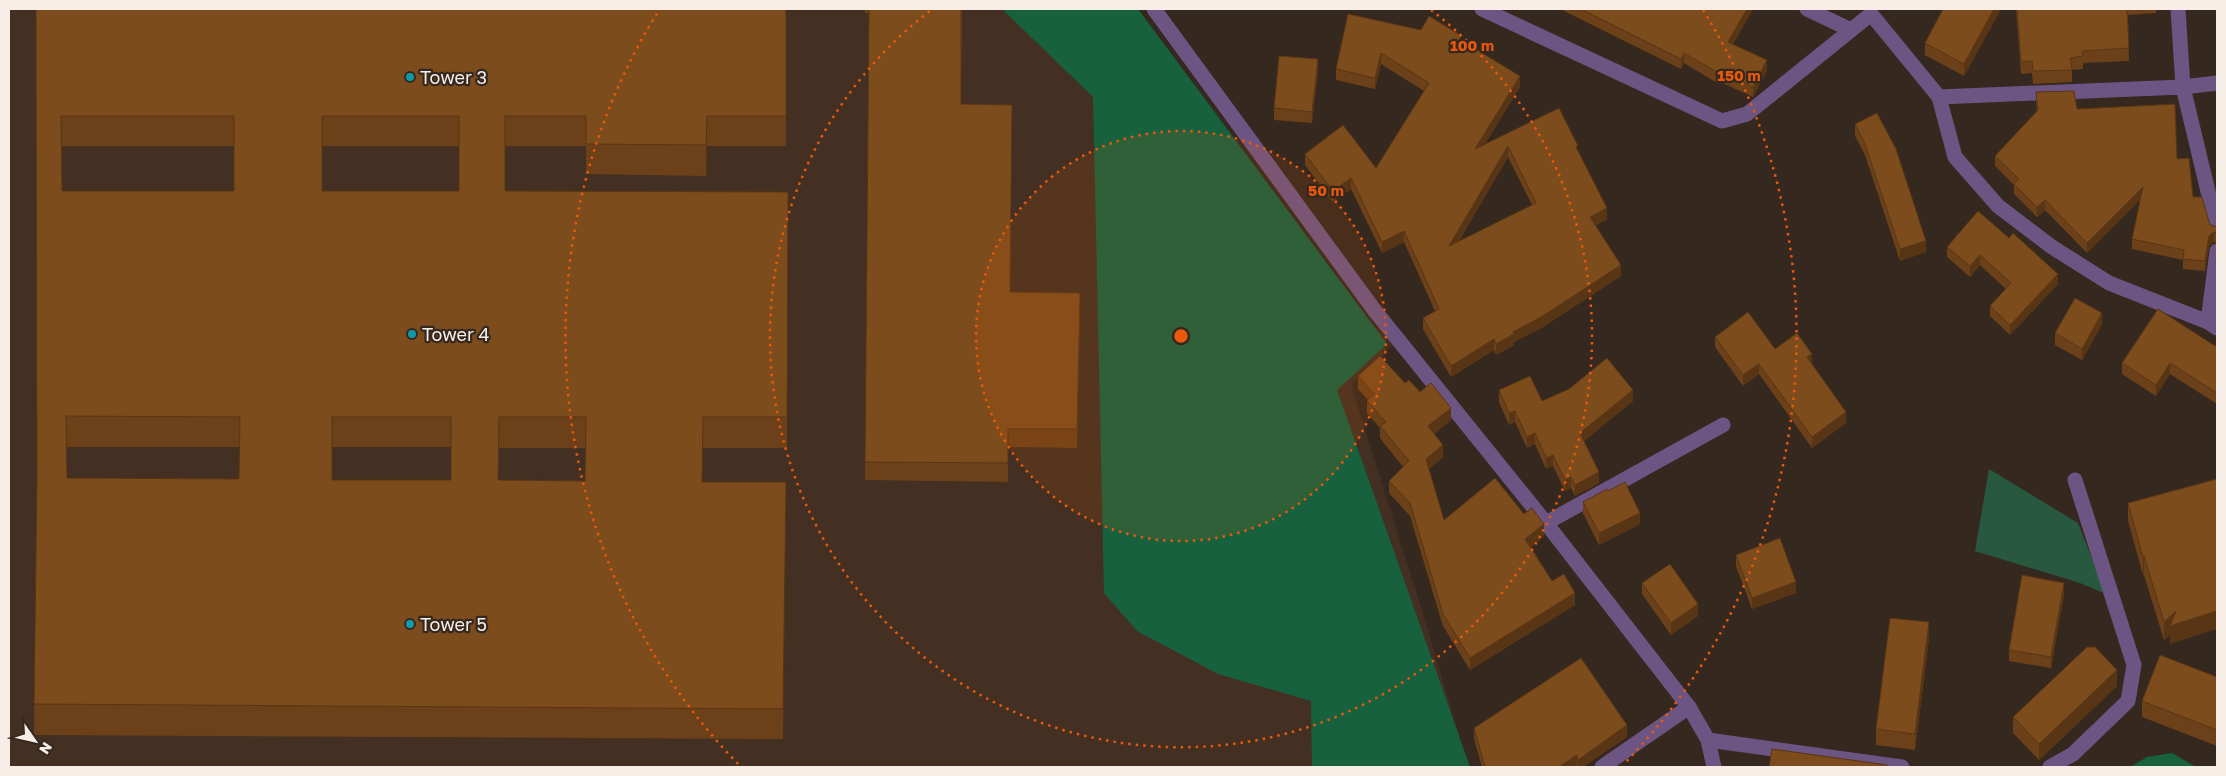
<svg xmlns="http://www.w3.org/2000/svg" width="2226" height="776" font-family="'Golos Text',sans-serif">
	<style>
		.built { fill: #433023 }
		.green { fill: #285940 }
		.forest { fill: #17613f }
		.lines { fill: none; stroke-linecap: round; stroke-linejoin: round }
		.minor { stroke: #6d5583; stroke-width: 15 }
		.wall { fill: #6c4119; fill-rule: evenodd }
		.shaded-wall { fill: #583514 }
		.building { fill: #7d4c1d; stroke: #583514; fill-rule: evenodd }
		.ring { fill: none; stroke: #e8590c; stroke-width: 2.5; stroke-dasharray: 2.5 5 }
		.culture-dot { fill: #0f9aa8; stroke: #35281f; stroke-width: 2 }
		.labels { text-anchor: middle; dominant-baseline: central; stroke-width: 4.5; stroke-linejoin: round; paint-order: stroke }
		.poi-label { font-size: 18px; fill: #f7eee8; stroke: #35281f; text-anchor: start }
		.centre { fill: #e8590c; stroke: #35281f; stroke-width: 2.5 }
		.ring-label { font-size: 15px; text-anchor: middle; font-weight: bold; fill: #e8590c; stroke: #35281f; stroke-width: 4.5; stroke-linejoin: round; paint-order: stroke }
	</style>
	<rect width="100%" height="100%" fill="#35281f"/>
	<path class="built" d="M 9,9 L 1128,9 L 1337,289 L 1393,345 L 1351,385 L 1426,623 L 1468,767 L 9,767 Z"/>
	<path class="green" d="M 1989,469 L 2078,523 L 2106,594 L 2080,583 L 1975,551 Z"/>
	<g class="forest">
		<path d="M 1002,9 L 1138,9 L 1387,344 L 1337,390 L 1470,767 L 1312,767 L 1311,701 L 1218,674 L 1137,631 L 1104,593 L 1093,97 Z"/>
		<path d="M 2172,753 L 2196,767 L 2130,767 L 2147,757 Z"/>
	</g>
	<g class="lines">
		<g class="minor">
			<path d="M 1154,9 L 1375,311 L 1546,523 L 1689,707 L 1708,740 L 1714,767"/>
			<path d="M 1482,9 L 1722,121 L 1747,114 L 1871,14 L 1939,97 L 1955,157 L 1998,206 L 2052,247 L 2109,283 L 2208,322 L 2217,328"/>
			<path d="M 1807,9 L 1851,30"/>
			<path d="M 2178,9 L 2183,87 L 2217,83"/>
			<path d="M 1939,97 L 2183,87 L 2217,229"/>
			<path d="M 2208,322 L 2217,251"/>
			<path d="M 1546,523 L 1723,425"/>
			<path d="M 1708,740 L 1902,767"/>
			<path d="M 1602,767 L 1689,707"/>
			<path d="M 2050,767 L 2073,754 L 2128,701 L 2134,665 L 2075,480"/>
		</g>
	</g>
	<g class="wall">
		<path d="M 36,9 L 786,9 L 786,146 L 707,146 L 706,176 L 586,174 L 586,146 L 505,146 L 505,191 L 788,192 L 787,448 L 703,448 L 702,482 L 786,482 L 783,739 L 34,735 L 37,483 ZM 62,146 L 234,146 L 234,191 L 62,191 ZM 322,146 L 459,146 L 459,191 L 322,191 ZM 66,447 L 240,447 L 239,479 L 67,478 ZM 332,447 L 451,447 L 451,480 L 332,480 ZM 499,448 L 586,448 L 585,481 L 498,480 Z"/>
		<path d="M 865,9 L 962,9 L 961,104 L 1010,292 L 1080,311 L 1077,448 L 1008,447 L 1008,482 L 865,480 L 869,13 L 865,13 Z"/>
		<path d="M 1560,9 L 1753,9 L 1733,44 L 1767,71 L 1753,97 L 1718,81 L 1717,83 L 1684,63 L 1681,69 Z"/>
		<path d="M 2001,9 L 1964,76 L 1925,55 L 1925,43 Z"/>
		<path d="M 2016,9 L 2156,9 L 2156,13 L 2128,15 L 2129,61 L 2083,63 L 2083,69 L 2072,70 L 2072,82 L 2033,84 L 2032,73 L 2021,74 Z"/>
		<path d="M 1348,14 L 1462,41 L 1520,87 L 1485,144 L 1578,152 L 1607,220 L 1595,225 L 1621,276 L 1543,327 L 1514,342 L 1514,345 L 1496,355 L 1494,350 L 1451,377 L 1423,329 L 1423,318 L 1435,311 L 1404,242 L 1382,253 L 1351,189 L 1333,202 L 1305,165 L 1305,154 L 1376,168 L 1424,91 L 1381,64 L 1375,89 L 1336,80 L 1336,69 ZM 1508,157 L 1532,205 L 1459,241 Z"/>
		<path d="M 1318,71 L 1312,123 L 1274,120 L 1274,108 Z"/>
		<path d="M 2036,92 L 2077,109 L 2177,159 L 2193,197 L 2210,225 L 2217,227 L 2217,243 L 2214,242 L 2209,246 L 2205,271 L 2183,269 L 2183,260 L 2132,249 L 2132,239 L 2140,199 L 2087,253 L 2045,210 L 2037,217 L 2014,194 L 2014,185 L 1995,166 L 1995,156 L 2037,112 L 2036,102 Z"/>
		<path d="M 1855,124 L 1926,252 L 1900,261 L 1865,155 L 1855,136 Z"/>
		<path d="M 1978,211 L 2058,284 L 2010,335 L 1990,316 L 1990,306 L 2006,289 L 1980,265 L 1970,277 L 1947,257 L 1947,247 Z"/>
		<path d="M 2102,324 L 2082,360 L 2055,345 L 2055,333 Z"/>
		<path d="M 1715,337 L 1775,349 L 1812,364 L 1846,423 L 1812,448 L 1759,374 L 1743,386 L 1715,347 Z"/>
		<path d="M 2217,343 L 2217,404 L 2170,374 L 2156,396 L 2122,374 L 2122,363 L 2215,346 Z"/>
		<path d="M 1358,376 L 1405,383 L 1420,392 L 1451,420 L 1434,434 L 1443,457 L 1429,469 L 1444,520 L 1524,514 L 1544,536 L 1531,547 L 1552,581 L 1575,605 L 1470,670 L 1443,626 L 1410,516 L 1389,493 L 1389,481 L 1403,467 L 1380,438 L 1380,428 L 1367,413 L 1367,401 L 1368,400 L 1358,389 Z"/>
		<path d="M 1499,390 L 1542,401 L 1633,401 L 1584,441 L 1599,483 L 1575,496 L 1571,488 L 1565,491 L 1553,466 L 1546,469 L 1535,444 L 1527,448 L 1515,422 L 1509,425 L 1499,402 Z"/>
		<path d="M 2217,479 L 2170,644 L 2170,635 L 2164,640 L 2144,575 L 2143,575 L 2128,521 L 2128,503 Z"/>
		<path d="M 1608,491 L 1640,524 L 1599,545 L 1583,513 L 1583,502 Z"/>
		<path d="M 1736,555 L 1796,593 L 1752,609 L 1736,566 Z"/>
		<path d="M 1642,583 L 1698,616 L 1671,635 L 1642,594 Z"/>
		<path d="M 2064,594 L 2051,668 L 2009,661 L 2009,650 Z"/>
		<path d="M 1929,639 L 1915,750 L 1876,745 L 1876,729 Z"/>
		<path d="M 2217,677 L 2217,746 L 2142,717 L 2142,701 Z"/>
		<path d="M 2117,686 L 2039,760 L 2013,733 L 2013,717 Z"/>
		<path d="M 1474,728 L 1627,737 L 1583,767 L 1577,767 L 1577,766 L 1576,767 L 1482,767 L 1474,739 Z"/>
	</g>
	<g class="shaded-wall">
		<path d="M 1747,9 L 1753,9 L 1728,52 L 1728,42 Z"/>
		<path d="M 1994,9 L 2001,9 L 1964,76 L 1964,64 Z"/>
		<path d="M 1381,53 L 1381,64 L 1375,89 L 1375,78 Z"/>
		<path d="M 1684,53 L 1684,63 L 1681,69 L 1681,59 Z"/>
		<path d="M 1318,59 L 1318,71 L 1312,123 L 1312,112 Z"/>
		<path d="M 1767,60 L 1767,71 L 1753,97 L 1753,87 Z"/>
		<path d="M 1718,70 L 1718,81 L 1717,83 L 1717,72 Z"/>
		<path d="M 1520,76 L 1520,87 L 1475,160 L 1475,149 Z"/>
		<path d="M 707,116 L 707,146 L 706,176 L 706,145 Z"/>
		<path d="M 1508,146 L 1508,157 L 1449,257 L 1449,246 Z"/>
		<path d="M 1351,178 L 1351,189 L 1333,202 L 1333,191 Z"/>
		<path d="M 2143,187 L 2143,197 L 2087,253 L 2087,243 Z"/>
		<path d="M 2045,200 L 2045,210 L 2037,217 L 2037,207 Z"/>
		<path d="M 1607,208 L 1607,220 L 1590,228 L 1590,217 Z"/>
		<path d="M 1404,231 L 1404,242 L 1382,253 L 1382,242 Z"/>
		<path d="M 2214,232 L 2214,242 L 2209,246 L 2205,271 L 2205,261 L 2209,236 Z"/>
		<path d="M 1926,241 L 1926,252 L 1900,261 L 1900,249 Z"/>
		<path d="M 1980,255 L 1980,265 L 1970,277 L 1970,266 Z"/>
		<path d="M 1621,265 L 1621,276 L 1543,327 L 1514,342 L 1514,345 L 1496,355 L 1496,344 L 1513,332 Z"/>
		<path d="M 2058,274 L 2058,284 L 2010,335 L 2010,325 Z"/>
		<path d="M 2102,313 L 2102,324 L 2082,360 L 2082,349 Z"/>
		<path d="M 1494,339 L 1494,350 L 1451,377 L 1451,366 Z"/>
		<path d="M 1812,354 L 1812,364 L 1807,357 Z"/>
		<path d="M 2170,363 L 2170,374 L 2156,396 L 2156,385 Z"/>
		<path d="M 1759,364 L 1759,374 L 1743,386 L 1743,375 Z"/>
		<path d="M 1633,390 L 1633,401 L 1580,444 L 1580,433 Z"/>
		<path d="M 1451,408 L 1451,420 L 1428,438 L 1428,426 Z"/>
		<path d="M 1515,411 L 1515,422 L 1509,425 L 1509,413 Z"/>
		<path d="M 1846,412 L 1846,423 L 1812,448 L 1812,437 Z"/>
		<path d="M 1535,433 L 1535,444 L 1527,448 L 1527,437 Z"/>
		<path d="M 1443,445 L 1443,457 L 1426,472 L 1426,459 Z"/>
		<path d="M 1553,455 L 1553,466 L 1546,469 L 1546,458 Z"/>
		<path d="M 1599,472 L 1599,483 L 1575,496 L 1575,485 Z"/>
		<path d="M 1571,477 L 1571,488 L 1565,491 L 1565,480 Z"/>
		<path d="M 1640,513 L 1640,524 L 1599,545 L 1599,533 Z"/>
		<path d="M 1544,524 L 1544,536 L 1525,551 L 1525,539 Z"/>
		<path d="M 2144,556 L 2144,575 L 2143,575 L 2143,557 Z"/>
		<path d="M 1796,582 L 1796,593 L 1752,609 L 1752,598 Z"/>
		<path d="M 2064,583 L 2064,594 L 2051,668 L 2051,657 Z"/>
		<path d="M 1575,593 L 1575,605 L 1470,670 L 1470,658 Z"/>
		<path d="M 1698,604 L 1698,616 L 1671,635 L 1671,623 Z"/>
		<path d="M 2176,611 L 2217,611 L 2217,629 L 2170,644 L 2170,635 L 2164,640 L 2164,622 Z"/>
		<path d="M 1929,622 L 1929,639 L 1915,750 L 1915,734 Z"/>
		<path d="M 2117,670 L 2117,686 L 2039,760 L 2039,744 Z"/>
		<path d="M 1627,725 L 1627,737 L 1583,767 L 1578,767 L 1578,760 Z"/>
		<path d="M 1577,755 L 1577,766 L 1576,767 L 1559,767 Z"/>
	</g>
	<g class="building">
		<path d="M 36,9 L 786,9 L 786,116 L 707,116 L 706,145 L 586,144 L 586,116 L 505,116 L 505,191 L 788,192 L 787,417 L 703,417 L 702,482 L 786,482 L 783,709 L 34,704 L 37,478 ZM 61,116 L 234,116 L 234,191 L 62,191 ZM 322,116 L 459,116 L 459,191 L 322,191 ZM 66,416 L 240,417 L 239,479 L 67,478 ZM 332,417 L 451,417 L 451,480 L 332,480 ZM 499,417 L 586,417 L 585,481 L 498,480 Z"/>
		<path d="M 869,9 L 961,9 L 961,104 L 1012,105 L 1010,292 L 1080,293 L 1077,429 L 1008,429 L 1008,463 L 865,462 Z"/>
		<path d="M 1581,9 L 1747,9 L 1728,42 L 1767,60 L 1753,87 L 1718,70 L 1717,72 L 1684,53 L 1681,59 Z"/>
		<path d="M 1943,9 L 1994,9 L 1964,64 L 1925,43 Z"/>
		<path d="M 2017,9 L 2127,9 L 2129,48 L 2082,51 L 2083,56 L 2070,58 L 2072,70 L 2033,71 L 2032,61 L 2021,62 Z"/>
		<path d="M 1348,14 L 1421,30 L 1429,16 L 1462,36 L 1459,39 L 1520,76 L 1475,149 L 1559,108 L 1578,146 L 1576,147 L 1607,208 L 1590,217 L 1621,265 L 1543,316 L 1513,332 L 1514,334 L 1496,344 L 1494,339 L 1451,366 L 1423,318 L 1439,309 L 1404,231 L 1382,242 L 1351,178 L 1333,191 L 1305,154 L 1343,125 L 1376,168 L 1429,83 L 1381,53 L 1375,78 L 1336,69 ZM 1508,146 L 1536,203 L 1449,246 Z"/>
		<path d="M 1279,56 L 1318,59 L 1312,112 L 1274,108 Z"/>
		<path d="M 2074,91 L 2077,109 L 2175,104 L 2177,159 L 2189,158 L 2193,197 L 2202,197 L 2210,225 L 2217,227 L 2217,233 L 2214,232 L 2209,236 L 2205,261 L 2183,259 L 2184,250 L 2132,239 L 2143,187 L 2087,243 L 2045,200 L 2037,207 L 2014,184 L 2019,179 L 1995,156 L 2038,110 L 2036,92 Z"/>
		<path d="M 1877,113 L 1896,149 L 1926,241 L 1900,249 L 1865,144 L 1855,124 Z"/>
		<path d="M 1978,211 L 2009,238 L 2013,233 L 2058,274 L 2010,325 L 1990,306 L 2011,283 L 1980,255 L 1970,266 L 1947,247 Z"/>
		<path d="M 2075,298 L 2102,313 L 2082,349 L 2055,333 Z"/>
		<path d="M 2158,309 L 2215,346 L 2217,343 L 2217,393 L 2170,363 L 2156,385 L 2122,363 Z"/>
		<path d="M 1748,312 L 1775,349 L 1797,333 L 1812,354 L 1807,357 L 1846,412 L 1812,437 L 1759,364 L 1743,375 L 1715,337 Z"/>
		<path d="M 1380,356 L 1405,383 L 1409,380 L 1420,392 L 1431,383 L 1451,408 L 1428,426 L 1443,445 L 1426,459 L 1444,520 L 1495,478 L 1524,514 L 1532,508 L 1544,524 L 1525,539 L 1552,581 L 1564,574 L 1575,593 L 1470,658 L 1443,614 L 1410,503 L 1389,481 L 1409,461 L 1380,426 L 1386,422 L 1367,401 L 1374,394 L 1358,376 Z"/>
		<path d="M 1607,358 L 1633,390 L 1580,433 L 1599,472 L 1575,485 L 1571,477 L 1565,480 L 1553,455 L 1546,458 L 1535,433 L 1527,437 L 1515,411 L 1509,413 L 1499,390 L 1530,376 L 1542,401 L 1569,389 Z"/>
		<path d="M 2217,479 L 2217,611 L 2170,626 L 2176,611 L 2164,622 L 2144,556 L 2143,557 L 2128,503 Z"/>
		<path d="M 1625,482 L 1640,513 L 1599,533 L 1583,502 L 1607,489 L 1608,491 Z"/>
		<path d="M 1780,538 L 1796,582 L 1752,598 L 1736,555 Z"/>
		<path d="M 1670,564 L 1698,604 L 1671,623 L 1642,583 Z"/>
		<path d="M 2022,575 L 2064,583 L 2051,657 L 2009,650 Z"/>
		<path d="M 1890,618 L 1929,622 L 1915,734 L 1876,729 Z"/>
		<path d="M 2087,647 L 2095,647 L 2117,670 L 2039,744 L 2013,717 Z"/>
		<path d="M 2160,655 L 2217,677 L 2217,730 L 2142,701 Z"/>
		<path d="M 1581,658 L 1627,725 L 1578,760 L 1577,755 L 1559,767 L 1485,767 L 1474,728 Z"/>
		<path d="M 1772,749 L 1887,765 L 1887,767 L 1769,767 Z"/>
	</g>
	<circle cx="1181" cy="336" r="205" fill="#e8590c" fill-opacity=".12"/>
	<g class="ring">
		<circle cx="1181" cy="336" r="205"/>
		<path d="M1431 10A411 411 0 1 1 931 10"/>
		<path d="M738 764A616 616 0 0 1 659 10M1703 10A616 616 0 0 1 1624 764"/>
	</g>
	<g class="culture-dot">
		<circle cx="410" cy="77" r="5"/>
		<circle cx="412" cy="334" r="5"/>
		<circle cx="410" cy="624" r="5"/>
	</g>
	<g class="labels">
		<g class="poi-label">
			<text x="420" y="77">Tower 3</text>
			<text x="422" y="334">Tower 4</text>
			<text x="420" y="624">Tower 5</text>
		</g>
	</g>
	<circle cx="1181" cy="336" r="8" class="centre"/>
	<g class="ring-label">
		<text x="1472" y="51">100 m</text>
		<text x="1739" y="81">150 m</text>
		<text x="1326" y="196">50 m</text>
	</g>
	<rect width="2226" height="776" fill="none" stroke="#f7eee8" stroke-width="20"/>
	<g transform="translate(35 741) rotate(124)" stroke="#35281f" stroke-width="4" paint-order="stroke">
	<path d="M0-4L9 19L0 12L-9 19Z" fill="#f7eee8"/>
	<text y="-8" font-size="14" font-weight="bold" text-anchor="middle" fill="#f7eee8">N</text>
	</g>
</svg>
